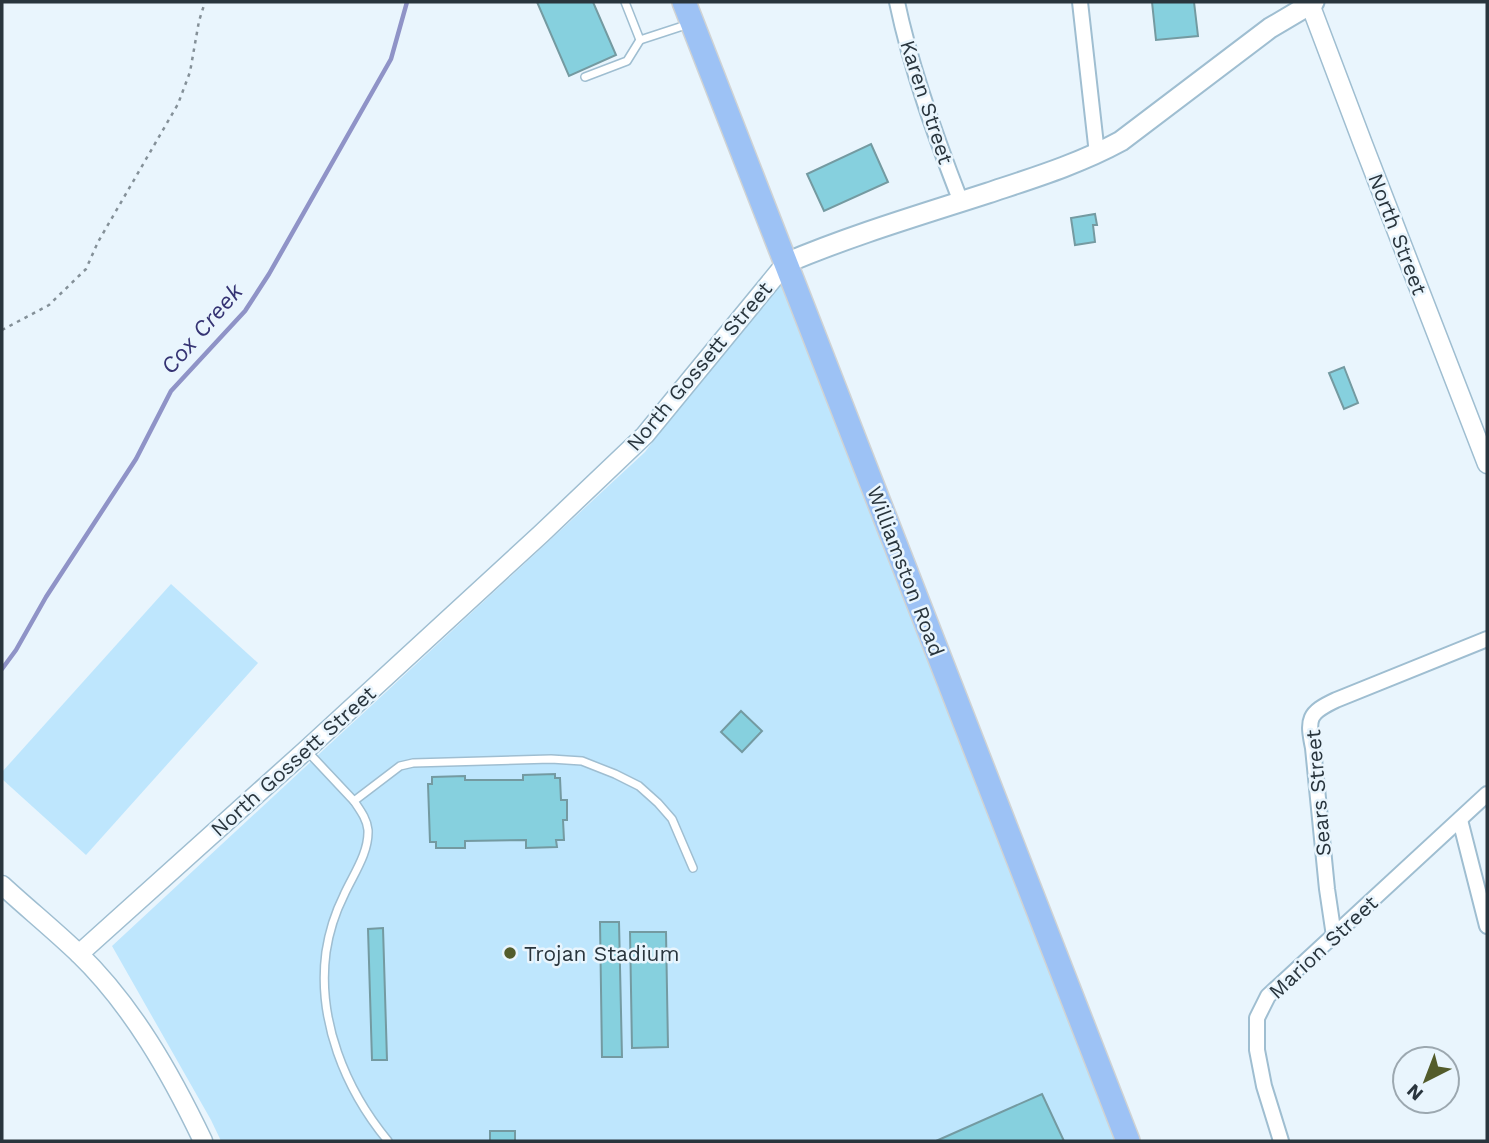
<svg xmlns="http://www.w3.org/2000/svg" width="1489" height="1143" font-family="'Work Sans',sans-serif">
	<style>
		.green { fill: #bee6fd }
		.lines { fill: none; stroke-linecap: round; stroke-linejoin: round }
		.stream { stroke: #8f93c7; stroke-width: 4.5 }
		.building { fill: #86d0de; stroke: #749aa1; stroke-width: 2 }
		.service-casing { stroke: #9fbed1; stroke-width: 10 }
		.minor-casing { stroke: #9fbed1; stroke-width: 18 }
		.tertiary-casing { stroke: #9fbed1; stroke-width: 21 }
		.secondary-casing { stroke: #9fbed1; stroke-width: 23 }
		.primary-casing { stroke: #d0d3d4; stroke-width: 26 }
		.path { stroke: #849098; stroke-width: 2.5; stroke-dasharray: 3.5 5; stroke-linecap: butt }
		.service { stroke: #fff; stroke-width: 7 }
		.minor { stroke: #fff; stroke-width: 14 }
		.tertiary { stroke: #fff; stroke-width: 18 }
		.secondary { stroke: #fff; stroke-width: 19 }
		.primary { stroke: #9dc2f5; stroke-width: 23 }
		.poi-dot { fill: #535c2b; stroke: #e9f5fd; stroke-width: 2.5 }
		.labels { text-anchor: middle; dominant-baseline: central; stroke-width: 5; stroke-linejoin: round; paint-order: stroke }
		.street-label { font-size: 21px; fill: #29353d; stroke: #e9f5fd }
		.poi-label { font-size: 21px; fill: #29353d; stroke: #e9f5fd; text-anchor: start }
		.water-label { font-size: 23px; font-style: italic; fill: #353373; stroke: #e9f5fd }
	</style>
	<rect width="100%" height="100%" fill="#e9f5fd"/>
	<g class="green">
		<path d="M 786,263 L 1128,1141 L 221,1141 L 211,1120 L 112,946 L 645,452 Z"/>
		<path d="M 171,584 L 258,663 L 86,855 L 2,779 L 2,772 Z"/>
	</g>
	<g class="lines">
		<path class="stream" d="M 2,669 L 16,650 L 46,597 L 136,459 L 171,391 L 245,311 L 269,274 L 391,59 L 407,2"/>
	</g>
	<g class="building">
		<path d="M 537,2 L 593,2 L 616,55 L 569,76 Z"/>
		<path d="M 1152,2 L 1194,2 L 1198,36 L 1156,40 Z"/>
		<path d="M 871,144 L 888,182 L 824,211 L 807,174 Z"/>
		<path d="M 1095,214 L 1097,225 L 1093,225 L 1095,242 L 1075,245 L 1071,218 Z"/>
		<path d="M 1344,367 L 1358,403 L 1344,409 L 1329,373 Z"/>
		<path d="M 741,711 L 762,731 L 742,752 L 721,732 Z"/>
		<path d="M 555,774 L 555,778 L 560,778 L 561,800 L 567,800 L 567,820 L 563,820 L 564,840 L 556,840 L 557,847 L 526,848 L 526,840 L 465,841 L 465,848 L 436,848 L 436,842 L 430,842 L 428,784 L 432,784 L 432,777 L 465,776 L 465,780 L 523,780 L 523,775 Z"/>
		<path d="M 600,922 L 619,922 L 622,1057 L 602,1057 Z"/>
		<path d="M 383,928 L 387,1060 L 372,1060 L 368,929 Z"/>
		<path d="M 630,932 L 666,932 L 668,1047 L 632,1048 Z"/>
		<path d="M 1042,1094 L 1064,1141 L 936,1141 Z"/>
		<rect x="490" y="1131" width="25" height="10"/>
	</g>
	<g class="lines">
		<g class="service-casing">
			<g id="service">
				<path d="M 625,2 L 640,40 L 689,24"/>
				<path d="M 585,77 L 627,61 L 640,40"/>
				<path d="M 307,751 L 354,801"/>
				<path d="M 388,1141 C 345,1089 317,1020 326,952 C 329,932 335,913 344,895 C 353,875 369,853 368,830 C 367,819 360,810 354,801 L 400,766 L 413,763 L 551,759 L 582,761 L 615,774 L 639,786 L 658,803 L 672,819 L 693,868"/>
			</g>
		</g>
		<g class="minor-casing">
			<g id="minor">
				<path d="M 897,2 C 911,69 936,138 961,202"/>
				<path d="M 1080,2 L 1097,154"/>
				<path d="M 1460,820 L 1487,926"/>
				<path d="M 1334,936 L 1327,889 L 1313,748 C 1307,719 1308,713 1336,700 L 1487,639"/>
				<path d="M 1281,1141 L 1264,1086 L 1257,1050 L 1257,1018 L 1268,996 L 1487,794"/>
			</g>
		</g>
		<g class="tertiary-casing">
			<g id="tertiary">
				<path d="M 1310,4 L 1363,144 L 1487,464"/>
				<path d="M 2,885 C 27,908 54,930 78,953 C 132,1005 171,1074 203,1141"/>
				<path d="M 79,954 L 306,750 L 541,534 L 645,435 L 786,263"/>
			</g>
		</g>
		<g class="secondary-casing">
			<path id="secondary" d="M 786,263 C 852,235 920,215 988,193 C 1033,178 1079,164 1121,141 L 1270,28 L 1314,2"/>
		</g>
		<g class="primary-casing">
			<path id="primary" d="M 684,2 L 1128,1141"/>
		</g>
		<path class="path" d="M 2,330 L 49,305 L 86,269 L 98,242 L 178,104 L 190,72 L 199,21 L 205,2"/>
		<use href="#service" class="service"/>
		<use href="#minor" class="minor"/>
		<use href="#tertiary" class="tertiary"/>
		<use href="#secondary" class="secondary"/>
		<use href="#primary" class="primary"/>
	</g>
	<circle class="poi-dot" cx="510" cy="953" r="7"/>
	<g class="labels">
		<g class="street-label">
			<text transform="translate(927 102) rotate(72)">Karen Street</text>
			<text transform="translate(1398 234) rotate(69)">North Street</text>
			<text transform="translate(699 366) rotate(-50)">North Gossett Street</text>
			<text transform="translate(906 571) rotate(69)">Williamston Road</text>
			<text transform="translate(293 761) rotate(-42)">North Gossett Street</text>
			<text transform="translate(1318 793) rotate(-95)">Sears Street</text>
			<text transform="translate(1323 947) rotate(-43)">Marion Street</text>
		</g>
		<g class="poi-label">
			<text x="524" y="953">Trojan Stadium</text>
		</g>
		<g class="water-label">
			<text transform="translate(202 329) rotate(-49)">Cox Creek</text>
		</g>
	</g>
	<rect width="1489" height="1143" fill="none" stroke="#29353d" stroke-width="7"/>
	<g transform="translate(1426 1080) rotate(222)"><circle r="33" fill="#e9f5fd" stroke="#9ca8b0" stroke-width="2"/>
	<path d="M0-5L12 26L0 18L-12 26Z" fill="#535c2b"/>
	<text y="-10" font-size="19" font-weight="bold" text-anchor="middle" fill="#29353d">N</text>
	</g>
</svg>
